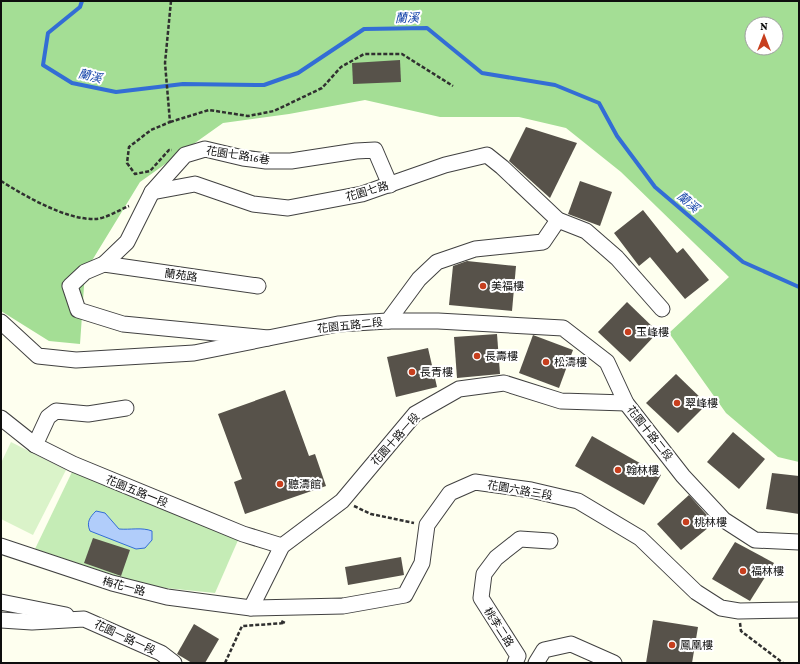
<svg xmlns="http://www.w3.org/2000/svg" width="800" height="664" font-family="'Crimson Pro','Noto Sans TC',serif">
	<style>
		.green { fill: #c5ecb6 }
		.forest { fill: #a4de95; fill-rule: evenodd }
		.pitch { fill: #daf3c9 }
		.water { fill: #b1cdfa; stroke: #336dd5 }
		.lines { fill: none; stroke-linecap: round; stroke-linejoin: round }
		.stream { stroke: #336dd5; stroke-width: 4 }
		.building { fill: #57524a }
		.minor-casing { stroke: #414141; stroke-width: 17 }
		.path { stroke: #303030; stroke-width: 2.5; stroke-dasharray: 4 2; stroke-linecap: butt }
		.minor { stroke: #fff; stroke-width: 15 }
		.poi-dot { fill: #c73f1e; stroke: #fff; stroke-width: 1.5 }
		.labels { text-anchor: middle; dominant-baseline: central; stroke-width: 4; stroke-linejoin: round; paint-order: stroke }
		.street-label { font-size: 11px; fill: #0e0e0e; stroke: #fff }
		.poi-label { font-size: 11px; fill: #0e0e0e; stroke: #fff; text-anchor: start }
		.water-label { font-size: 12px; font-style: italic; fill: #1040a8; stroke: #fff }
	</style>
	<rect width="100%" height="100%" fill="#feffef"/>
	<path class="green" d="M 72,472 L 239,538 L 215,593 L 146,586 L 35,549 Z"/>
	<path class="forest" d="M 1,1 L 799,1 L 799,462 L 778,457 L 726,413 L 669,333 L 729,277 L 621,172 L 566,128 L 519,117 L 440,117 L 365,100 L 289,114 L 223,123 L 140,182 L 85,272 L 80,344 L 49,341 L 1,311 ZM 752,24 L 776,24 L 776,48 L 752,48 Z"/>
	<path class="pitch" d="M 11,442 L 66,470 L 33,535 L 1,519 L 1,463 Z"/>
	<path class="water" d="M 96,511 L 105,513 L 119,529 C 130,530 142,527 152,531 L 152,540 L 145,548 L 136,549 L 90,531 C 86,522 90,517 96,511 Z"/>
	<g class="lines">
		<path class="stream" d="M 82,1 L 80,7 L 48,33 L 43,65 L 72,83 L 116,92 L 183,84 L 264,85 L 298,73 L 364,29 L 427,28 L 482,73 L 555,85 L 599,103 L 617,136 L 655,187 L 743,262 L 799,287"/>
	</g>
	<g class="building">
		<path d="M 400,60 L 401,82 L 353,84 L 352,63 Z"/>
		<path d="M 526,127 L 577,143 L 550,198 L 509,161 Z"/>
		<path d="M 580,181 L 612,192 L 600,226 L 568,214 Z"/>
		<path d="M 643,210 L 677,253 L 683,248 L 709,280 L 685,299 L 650,257 L 639,266 L 614,233 Z"/>
		<path d="M 467,261 L 516,266 L 512,311 L 449,305 L 453,266 Z"/>
		<path d="M 627,302 L 658,332 L 630,362 L 598,332 Z"/>
		<path d="M 497,334 L 500,374 L 457,378 L 454,337 Z"/>
		<path d="M 533,335 L 573,350 L 559,388 L 519,373 Z"/>
		<path d="M 428,348 L 437,387 L 396,397 L 387,357 Z"/>
		<path d="M 676,374 L 707,404 L 678,433 L 646,403 Z"/>
		<path d="M 285,390 L 309,456 L 315,454 L 326,486 L 245,514 L 234,482 L 242,479 L 218,414 Z"/>
		<path d="M 733,432 L 765,459 L 739,489 L 707,462 Z"/>
		<path d="M 592,436 L 661,475 L 644,505 L 575,466 Z"/>
		<path d="M 772,473 L 799,476 L 799,514 L 766,509 Z"/>
		<path d="M 689,495 L 714,523 L 681,550 L 657,524 Z"/>
		<path d="M 93,538 L 130,550 L 121,576 L 84,563 Z"/>
		<path d="M 735,542 L 774,563 L 750,601 L 712,579 Z"/>
		<path d="M 401,557 L 404,575 L 348,585 L 345,567 Z"/>
		<path d="M 653,620 L 698,627 L 692,663 L 646,663 Z"/>
		<path d="M 194,624 L 219,639 L 205,663 L 192,663 L 177,654 Z"/>
	</g>
	<g class="lines">
		<g class="minor-casing">
			<g id="minor">
				<path d="M 152,192 L 195,184 L 253,204 L 288,208 L 362,194 L 445,165 L 487,155 L 502,167 L 558,220 L 586,231 L 617,258 L 662,309"/>
				<path d="M 104,264 L 258,286"/>
				<path d="M 388,321 L 438,321 L 563,328 L 607,362 L 626,403 L 683,476 L 724,520 L 755,540 L 799,542"/>
				<path d="M 1,322 L 38,356 L 76,360 L 194,353 L 338,324 L 388,321 L 419,279 L 437,262 L 475,249 L 543,242 L 558,220"/>
				<path d="M 268,338 L 123,324 L 78,310 L 70,286 L 85,272 L 104,264 L 127,242 L 152,192 L 185,155 L 205,149 L 243,158 L 266,161 L 291,161 L 356,151 L 375,150 L 390,185"/>
				<path d="M 1,418 L 35,445 L 73,464 L 243,534 L 282,546"/>
				<path d="M 35,445 L 48,417 L 56,411 L 88,414 L 126,408"/>
				<path d="M 1,546 L 112,583 L 167,597 L 251,608 L 343,606 L 405,595 L 422,563 L 427,525 L 450,493 L 475,482 L 531,490 L 578,501 L 640,538 L 696,592 L 721,608 L 739,611 L 799,610"/>
				<path d="M 1,602 L 66,615"/>
				<path d="M 251,608 L 282,546 L 342,501 L 415,414 L 459,389 L 504,383 L 561,401 L 626,403"/>
				<path d="M 1,620 L 32,622 L 84,619 L 161,653 L 174,663"/>
				<path d="M 515,663 L 518,656 L 481,598 L 484,574 L 496,558 L 520,539 L 550,541"/>
				<path d="M 536,663 L 544,650 L 571,644 L 614,663"/>
			</g>
		</g>
		<g class="path">
			<path d="M 171,1 L 165,63 L 170,122 L 151,130 L 129,147 L 127,163 L 135,174 L 150,171 L 169,150 L 172,150"/>
			<path d="M 170,122 L 209,110 L 248,116 L 274,111 L 322,88 L 341,67 L 364,54 L 402,54 L 453,86"/>
			<path d="M 1,181 C 25,196 66,220 95,219 C 105,219 119,210 129,206"/>
			<path d="M 354,506 L 371,514 L 414,523"/>
			<path d="M 740,623 L 741,631 L 783,663"/>
			<path d="M 225,663 L 242,626 L 285,623 L 281,621"/>
		</g>
		<use href="#minor" class="minor"/>
	</g>
	<g class="poi-dot">
		<circle cx="483" cy="286" r="4"/>
		<circle cx="628" cy="332" r="4"/>
		<circle cx="477" cy="356" r="4"/>
		<circle cx="546" cy="362" r="4"/>
		<circle cx="412" cy="372" r="4"/>
		<circle cx="677" cy="403" r="4"/>
		<circle cx="618" cy="470" r="4"/>
		<circle cx="280" cy="484" r="4"/>
		<circle cx="686" cy="522" r="4"/>
		<circle cx="743" cy="571" r="4"/>
		<circle cx="672" cy="645" r="4"/>
	</g>
	<g class="labels">
		<g class="street-label">
			<text transform="translate(238 155) rotate(9)">花園七路16巷</text>
			<text transform="translate(367 191) rotate(-16)">花園七路</text>
			<text transform="translate(181 275) rotate(8)">蘭苑路</text>
			<text transform="translate(350 325) rotate(-6)">花園五路二段</text>
			<text transform="translate(650 433) rotate(52)">花園十路二段</text>
			<text transform="translate(395 439) rotate(-48)">花園十路一段</text>
			<text transform="translate(520 490) rotate(10)">花園六路三段</text>
			<text transform="translate(137 491) rotate(22)">花園五路一段</text>
			<text transform="translate(124 586) rotate(15)">梅花一路</text>
			<text transform="translate(499 627) rotate(57)">桃李二路</text>
			<text transform="translate(125 637) rotate(25)">花園一路一段</text>
		</g>
		<g class="poi-label">
			<text x="491" y="286">美福樓</text>
			<text x="636" y="332">玉峰樓</text>
			<text x="485" y="356">長壽樓</text>
			<text x="554" y="362">松濤樓</text>
			<text x="420" y="372">長青樓</text>
			<text x="685" y="403">翠峰樓</text>
			<text x="626" y="470">翰林樓</text>
			<text x="288" y="484">聽濤館</text>
			<text x="694" y="522">桃林樓</text>
			<text x="751" y="571">福林樓</text>
			<text x="680" y="645">鳳凰樓</text>
		</g>
		<g class="water-label">
			<text transform="translate(407 18) rotate(-1)">蘭溪</text>
			<text transform="translate(90 76) rotate(13)">蘭溪</text>
			<text transform="translate(688 202) rotate(41)">蘭溪</text>
		</g>
	</g>
	<rect width="800" height="664" fill="none" stroke="#0e0e0e" stroke-width="4"/>
	<g transform="translate(764 36)"><circle r="19" fill="#ffffff" stroke="#9f9f9f"/>
	<path d="M0-3L7 15L0 10L-7 15Z" fill="#c73f1e"/>
	<text y="-6" font-size="11" font-weight="bold" text-anchor="middle" fill="#0e0e0e">N</text>
	</g>
</svg>
